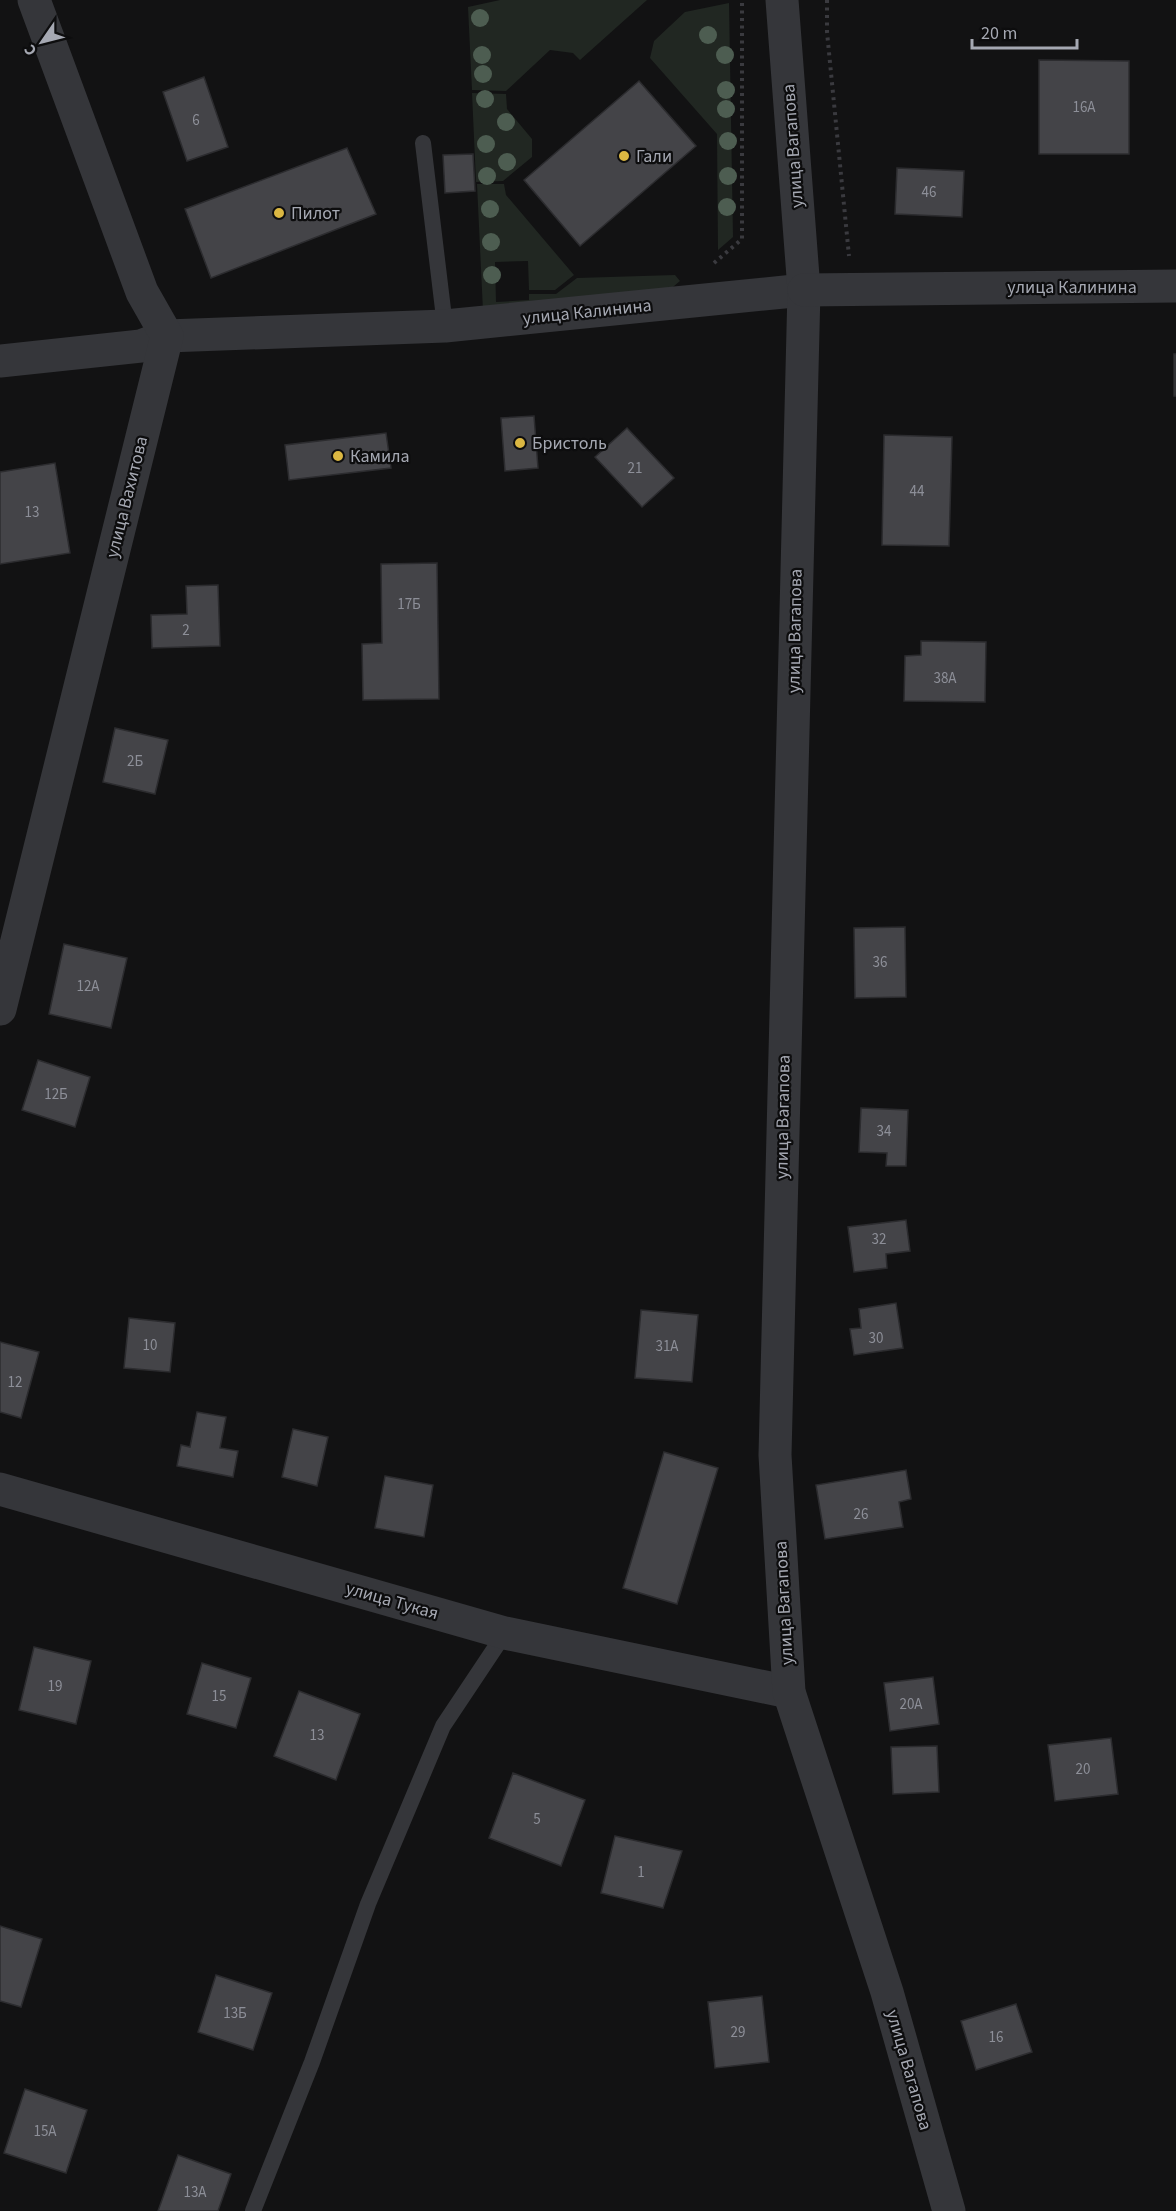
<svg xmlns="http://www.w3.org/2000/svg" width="1176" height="2211" font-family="'Source Sans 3',sans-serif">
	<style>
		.green { fill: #212722 }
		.building { fill: #444448; stroke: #2c2c2f; stroke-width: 1.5 }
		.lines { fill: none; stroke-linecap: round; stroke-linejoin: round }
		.path { stroke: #3a3a3f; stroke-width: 4; stroke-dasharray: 3 4.5; stroke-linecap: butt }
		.service { stroke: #35363a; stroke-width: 16 }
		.minor { stroke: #35363a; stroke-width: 33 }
		.tertiary { stroke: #35363a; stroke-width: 33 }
		.tree { fill: #4d5d51 }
		.poi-dot { fill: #dbb742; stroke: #0d0d0e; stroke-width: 2 }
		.labels { text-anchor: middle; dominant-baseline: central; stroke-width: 4.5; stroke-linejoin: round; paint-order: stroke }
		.number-label { font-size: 15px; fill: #8d8f98 }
		.street-label { font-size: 18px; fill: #a5a8b2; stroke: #0d0d0e }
		.poi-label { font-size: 18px; fill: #a5a8b2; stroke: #0d0d0e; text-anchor: start }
	</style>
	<rect width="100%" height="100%" fill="#121213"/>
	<g class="green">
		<path d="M 500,0 L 647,0 L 580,60 L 573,53 L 550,50 L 506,91 L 472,90 L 468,7 Z"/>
		<path d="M 729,3 L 733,237 L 718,250 L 717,134 L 650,58 L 654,41 L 685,12 Z"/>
		<path d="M 472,93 L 506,94 L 507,109 L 532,139 L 532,157 L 503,181 L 476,182 Z"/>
		<path d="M 477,184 L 504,184 L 506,195 L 574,275 L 555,290 L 529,290 L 528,261 L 495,262 L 496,302 L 529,300 L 529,294 L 556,294 L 577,278 L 675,275 L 680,281 L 655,302 L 483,311 Z"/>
	</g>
	<g class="building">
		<path d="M 1039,60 L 1129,61 L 1129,154 L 1039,154 Z"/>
		<path d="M 204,77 L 228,147 L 187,161 L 163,92 Z"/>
		<path d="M 639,81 L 696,146 L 580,246 L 524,180 Z"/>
		<path d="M 347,148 L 376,214 L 211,278 L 185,209 Z"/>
		<path d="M 473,154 L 475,191 L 445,193 L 443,155 Z"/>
		<path d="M 897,168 L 964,171 L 962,217 L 895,214 Z"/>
		<rect x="1174" y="354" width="2" height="42"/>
		<path d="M 534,416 L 538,468 L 505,471 L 501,418 Z"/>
		<path d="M 627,428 L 674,478 L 642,507 L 595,457 Z"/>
		<path d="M 386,433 L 391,468 L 289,480 L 285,445 Z"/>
		<path d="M 884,435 L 952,437 L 949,546 L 882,545 Z"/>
		<path d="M 55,463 L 70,553 L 0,564 L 0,472 Z"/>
		<path d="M 437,563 L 439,699 L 363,700 L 362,644 L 382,643 L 381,564 Z"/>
		<path d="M 218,585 L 220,646 L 152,648 L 151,615 L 187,614 L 186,586 Z"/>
		<path d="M 921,641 L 986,642 L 985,702 L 904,701 L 905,656 L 921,655 Z"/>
		<path d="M 115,728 L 168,740 L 155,794 L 103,782 Z"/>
		<path d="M 905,927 L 906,997 L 855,998 L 854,928 Z"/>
		<path d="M 64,944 L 127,958 L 111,1028 L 49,1014 Z"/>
		<path d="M 38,1060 L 90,1077 L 75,1127 L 22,1110 Z"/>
		<path d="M 861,1108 L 908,1110 L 906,1166 L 886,1166 L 887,1153 L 859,1152 Z"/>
		<path d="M 906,1220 L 910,1251 L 886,1254 L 887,1268 L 854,1272 L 848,1227 Z"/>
		<path d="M 896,1303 L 903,1348 L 854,1355 L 850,1329 L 861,1328 L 859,1309 Z"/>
		<path d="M 641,1310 L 698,1315 L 692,1382 L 635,1378 Z"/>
		<path d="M 129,1318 L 175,1323 L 170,1372 L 124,1368 Z"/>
		<path d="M 0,1342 L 39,1352 L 21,1418 L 0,1412 Z"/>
		<path d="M 197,1412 L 226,1417 L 220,1448 L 238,1451 L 233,1477 L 177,1466 L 181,1445 L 190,1447 Z"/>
		<path d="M 293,1429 L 328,1437 L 317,1486 L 282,1477 Z"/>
		<path d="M 664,1452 L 718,1468 L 677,1604 L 623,1588 Z"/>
		<path d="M 906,1470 L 911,1499 L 899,1502 L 903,1527 L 825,1539 L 816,1485 Z"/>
		<path d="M 385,1476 L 433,1485 L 424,1537 L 375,1528 Z"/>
		<path d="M 34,1647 L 91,1661 L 76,1724 L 19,1710 Z"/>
		<path d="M 202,1663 L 251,1678 L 236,1728 L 187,1714 Z"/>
		<path d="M 933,1677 L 939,1724 L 890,1731 L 884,1683 Z"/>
		<path d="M 299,1691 L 360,1714 L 336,1780 L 274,1756 Z"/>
		<path d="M 1111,1738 L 1118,1794 L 1055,1801 L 1048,1745 Z"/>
		<path d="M 937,1746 L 939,1792 L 893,1794 L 891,1747 Z"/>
		<path d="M 513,1773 L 585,1800 L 561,1866 L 489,1838 Z"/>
		<path d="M 615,1836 L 682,1851 L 663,1908 L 601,1893 Z"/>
		<path d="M 0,1926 L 42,1939 L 21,2007 L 0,2001 Z"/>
		<path d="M 216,1975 L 272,1993 L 253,2050 L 198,2032 Z"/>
		<path d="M 762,1996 L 769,2062 L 715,2068 L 708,2002 Z"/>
		<path d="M 1016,2004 L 1032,2052 L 976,2070 L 961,2021 Z"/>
		<path d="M 25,2089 L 87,2110 L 66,2173 L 4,2153 Z"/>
		<path d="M 178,2155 L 231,2174 L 218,2211 L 158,2211 Z"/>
	</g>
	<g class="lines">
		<g class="path">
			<path d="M 827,0 L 827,32 L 849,256"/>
			<path d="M 714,263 L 742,239 L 742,0"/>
		</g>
		<g class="service">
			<path d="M 423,143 L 445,326"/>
			<path d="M 253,2211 L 312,2062 L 368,1904 L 443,1726 L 505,1633"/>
		</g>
		<g class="minor">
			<path d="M 0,361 L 141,346 L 167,336 L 445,326 L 804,290"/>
			<path d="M 0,1009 L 167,336 L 142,292 L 34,0"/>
			<path d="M 0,1489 L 505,1633 L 789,1692"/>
		</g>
		<g class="tertiary">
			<path d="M 782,0 L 804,290 L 775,1455 L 789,1692 L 887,1992 L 949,2211"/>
			<path d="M 804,290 L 1176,286"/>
		</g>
	</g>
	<g class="tree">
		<circle cx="480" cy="18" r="9"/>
		<circle cx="708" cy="35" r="9"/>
		<circle cx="482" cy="55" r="9"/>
		<circle cx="725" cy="55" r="9"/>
		<circle cx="483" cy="74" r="9"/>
		<circle cx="726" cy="90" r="9"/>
		<circle cx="485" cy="99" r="9"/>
		<circle cx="726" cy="109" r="9"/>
		<circle cx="506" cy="122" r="9"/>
		<circle cx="728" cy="141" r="9"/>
		<circle cx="486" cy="144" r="9"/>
		<circle cx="507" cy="162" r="9"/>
		<circle cx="487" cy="176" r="9"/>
		<circle cx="728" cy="176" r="9"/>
		<circle cx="727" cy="207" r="9"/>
		<circle cx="490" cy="209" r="9"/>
		<circle cx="491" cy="242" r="9"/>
		<circle cx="492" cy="275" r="9"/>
	</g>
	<g class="poi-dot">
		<circle cx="624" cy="156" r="6"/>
		<circle cx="279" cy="213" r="6"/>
		<circle cx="520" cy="443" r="6"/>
		<circle cx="338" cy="456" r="6"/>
	</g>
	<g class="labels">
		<g class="number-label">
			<text x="1084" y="107">16А</text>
			<text x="196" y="120">6</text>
			<text x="929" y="192">46</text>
			<text x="635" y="468">21</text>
			<text x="917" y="491">44</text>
			<text x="32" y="512">13</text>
			<text x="409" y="604">17Б</text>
			<text x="186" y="630">2</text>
			<text x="945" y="678">38А</text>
			<text x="135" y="761">2Б</text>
			<text x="880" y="962">36</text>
			<text x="88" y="986">12А</text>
			<text x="56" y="1094">12Б</text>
			<text x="884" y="1131">34</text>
			<text x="879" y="1239">32</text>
			<text x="876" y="1338">30</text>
			<text x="150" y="1345">10</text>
			<text x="667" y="1346">31А</text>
			<text x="15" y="1382">12</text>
			<text x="861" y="1514">26</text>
			<text x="55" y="1686">19</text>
			<text x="219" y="1696">15</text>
			<text x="911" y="1704">20А</text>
			<text x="317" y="1735">13</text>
			<text x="1083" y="1769">20</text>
			<text x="537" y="1819">5</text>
			<text x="641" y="1872">1</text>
			<text x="235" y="2013">13Б</text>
			<text x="738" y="2032">29</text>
			<text x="996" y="2037">16</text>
			<text x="45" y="2131">15А</text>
			<text x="195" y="2192">13А</text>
		</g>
		<g class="street-label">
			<text transform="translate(793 146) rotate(-94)">улица Вагапова</text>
			<text x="1072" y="287">улица Калинина</text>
			<text transform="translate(587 312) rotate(-6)">улица Калинина</text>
			<text transform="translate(127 497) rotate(-76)">улица Вахитова</text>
			<text transform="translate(795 631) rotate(-89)">улица Вагапова</text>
			<text transform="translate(783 1117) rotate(-89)">улица Вагапова</text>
			<text transform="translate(392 1601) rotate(16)">улица Тукая</text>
			<text transform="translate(784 1603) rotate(-93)">улица Вагапова</text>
			<text transform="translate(909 2070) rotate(74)">улица Вагапова</text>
		</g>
		<g class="poi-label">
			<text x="636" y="156">Гали</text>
			<text x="291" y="213">Пилот</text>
			<text x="532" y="443">Бристоль</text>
			<text x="350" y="456">Камила</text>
		</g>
	</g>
	<g transform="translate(42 42) rotate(235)" stroke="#0d0d0e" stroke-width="4.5" paint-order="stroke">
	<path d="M0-4.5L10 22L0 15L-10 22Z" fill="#a5a8b2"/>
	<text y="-9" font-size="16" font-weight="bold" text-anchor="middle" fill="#a5a8b2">С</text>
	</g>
	<path d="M972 39v9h105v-9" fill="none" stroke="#a5a8b2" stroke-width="3"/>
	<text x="981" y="39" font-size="18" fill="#a5a8b2" stroke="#0d0d0e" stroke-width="4.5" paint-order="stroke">20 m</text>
</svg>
